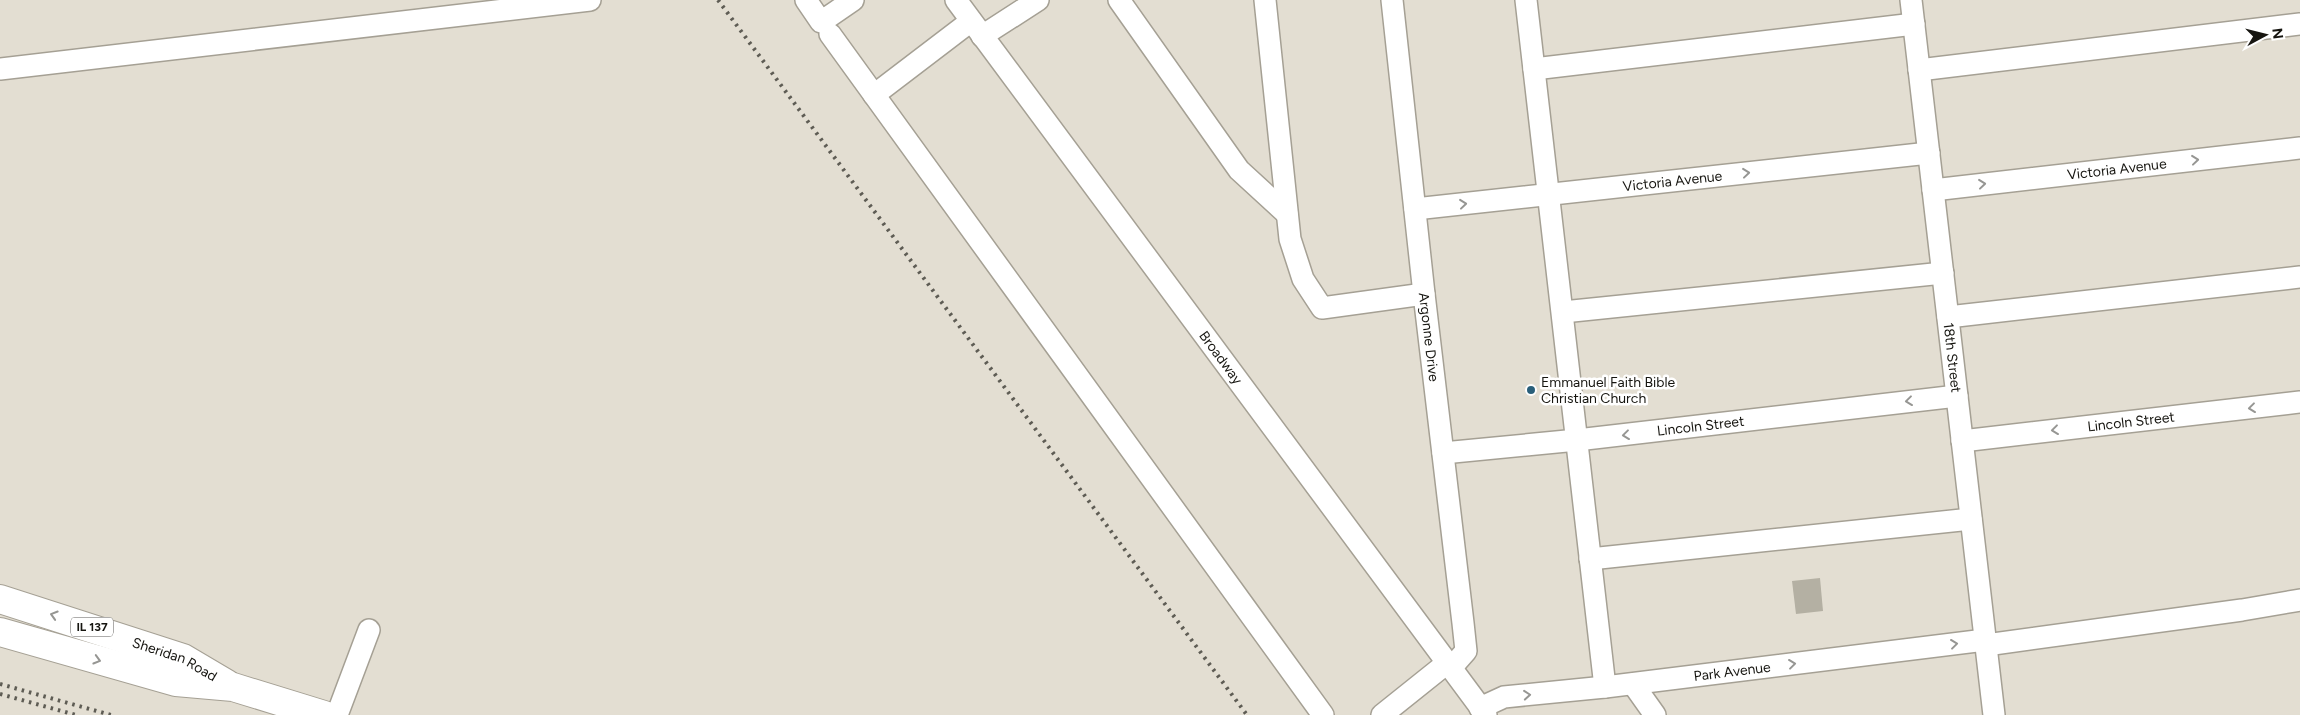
<svg xmlns="http://www.w3.org/2000/svg" width="2300" height="715" font-family="Figtree,sans-serif">
	<style>
		.building { fill: #b4b0a3 }
		.lines { fill: none; stroke-linecap: round; stroke-linejoin: round }
		.minor-casing { stroke: #a5a094; stroke-width: 24 }
		.highway-casing { stroke: #a5a094; stroke-width: 30 }
		.minor { stroke: #fff; stroke-width: 21 }
		.highway { stroke: #fff; stroke-width: 28 }
		.rail { stroke: #5e5c54; stroke-width: 4; stroke-dasharray: 2.5 5; stroke-linecap: butt }
		.oneway { stroke: #969693 }
		.poi-dot { fill: #295f7a; stroke: #fff; stroke-width: 2 }
		.labels { text-anchor: middle; dominant-baseline: central; stroke-width: 5; stroke-linejoin: round; paint-order: stroke }
		.shield { fill: #fff; stroke: #5c5b58; stroke-width: 1 }
		.shield-label { font-size: 12px; font-weight: bold; fill: #161510 }
		.street-label { font-size: 14px; fill: #161510; stroke: #fff }
		.poi-label { font-size: 14px; fill: #161510; stroke: #fff; text-anchor: start }
	</style>
	<rect width="100%" height="100%" fill="#e3ded2"/>
	<path class="building" d="M 1820,578 L 1823,611 L 1796,614 L 1792,581 Z"/>
	<g class="lines">
		<g class="minor-casing">
			<g id="minor">
				<path d="M 806,0 L 821,22 L 853,0"/>
				<path id="s1" d="M 956,0 L 1486,715"/>
				<path d="M 1119,0 L 1239,170 L 1287,214"/>
				<path d="M 1265,0 L 1290,239 L 1303,279 L 1322,308 L 1424,294"/>
				<path id="s2" d="M 1392,0 L 1424,294 L 1463,623 L 1466,651 L 1451,668"/>
				<path d="M 1526,0 L 1605,687"/>
				<path id="s3" d="M 1911,0 L 1994,715"/>
				<path d="M 830,34 L 1323,715"/>
				<path d="M 982,36 L 1038,0"/>
				<path d="M 0,69 L 590,0"/>
				<path d="M 1534,69 L 1914,24"/>
				<path d="M 1919,70 L 2300,24"/>
				<path d="M 874,95 L 971,21"/>
				<path id="s4" d="M 1933,190 L 2300,148"/>
				<path id="s5" d="M 1415,209 L 1929,153"/>
				<path d="M 1563,312 L 1943,273"/>
				<path d="M 1948,317 L 2300,277"/>
				<path id="s6" d="M 1962,441 L 2300,402"/>
				<path id="s7" d="M 1443,453 L 1577,440 L 1957,396"/>
				<path d="M 1590,559 L 1971,519"/>
				<path d="M 1986,645 L 2242,610 L 2300,600"/>
				<path d="M 1633,684 L 1655,715"/>
				<path id="s8" d="M 1480,708 L 1504,697 L 1605,687 L 1985,640"/>
				<path d="M 337,715 L 369,630"/>
				<path d="M 1382,715 L 1447,663"/>
			</g>
		</g>
		<g class="highway-casing">
			<g id="highway">
				<path id="s9" d="M 0,599 L 183,658 L 227,684"/>
				<path d="M 0,632 L 176,682 L 233,687 L 324,715"/>
			</g>
		</g>
		<use href="#minor" class="minor"/>
		<use href="#highway" class="highway"/>
		<g class="rail">
			<path d="M 718,0 L 1247,715"/>
			<path d="M 0,684 L 111,715"/>
			<path d="M 0,694 L 76,715"/>
		</g>
	</g>
	<defs><path id="oneway-chevron" d="M-2-3.5L2.5 0L-2 3.5" fill="none" stroke-width="1.6" stroke-linecap="round" stroke-linejoin="round" transform="scale(1.25)"/></defs>
	<g class="oneway">
		<use href="#oneway-chevron" transform="translate(2195 160) rotate(-6)"/>
		<use href="#oneway-chevron" transform="translate(1746 173) rotate(-6)"/>
		<use href="#oneway-chevron" transform="translate(1982 184) rotate(-6)"/>
		<use href="#oneway-chevron" transform="translate(1463 204) rotate(-6)"/>
		<use href="#oneway-chevron" transform="translate(1909 401) rotate(173)"/>
		<use href="#oneway-chevron" transform="translate(2252 408) rotate(173)"/>
		<use href="#oneway-chevron" transform="translate(2055 430) rotate(173)"/>
		<use href="#oneway-chevron" transform="translate(1626 435) rotate(173)"/>
		<use href="#oneway-chevron" transform="translate(54 615) rotate(-163)"/>
		<use href="#oneway-chevron" transform="translate(1954 644) rotate(-7)"/>
		<use href="#oneway-chevron" transform="translate(97 660) rotate(16)"/>
		<use href="#oneway-chevron" transform="translate(1792 664) rotate(-7)"/>
		<use href="#oneway-chevron" transform="translate(1527 695) rotate(-5)"/>
	</g>
	<circle class="poi-dot" cx="1531" cy="390" r="5"/>
	<g class="labels">
		<rect class="shield" x="71" y="617.5" width="42" height="19" rx="4"/>
		<g class="shield-label">
			<text x="92" y="627">IL 137</text>
		</g>
		<g class="street-label">
			<text stroke="none"><textPath href="#s4" startOffset="185">Victoria Avenue</textPath></text>
			<text stroke="none"><textPath href="#s5" startOffset="259">Victoria Avenue</textPath></text>
			<text stroke="none"><textPath href="#s2" startOffset="339">Argonne Drive</textPath></text>
			<text stroke="none"><textPath href="#s3" startOffset="360">18th Street</textPath></text>
			<text stroke="none"><textPath href="#s1" startOffset="445">Broadway</textPath></text>
			<text stroke="none"><textPath href="#s6" startOffset="170">Lincoln Street</textPath></text>
			<text stroke="none"><textPath href="#s7" startOffset="259">Lincoln Street</textPath></text>
			<text stroke="none"><textPath href="#s9" startOffset="185">Sheridan Road</textPath></text>
			<text stroke="none"><textPath href="#s8" startOffset="256">Park Avenue</textPath></text>
		</g>
		<g class="poi-label">
			<text x="1541" y="382">Emmanuel Faith Bible<tspan x="1541" dy="16">Christian Church</tspan></text>
		</g>
	</g>
	<g transform="translate(2265 35) rotate(83)" stroke="#ffffff" stroke-width="4" paint-order="stroke">
	<path d="M0-4L9 19L0 12L-9 19Z" fill="#161510"/>
	<text y="-8" font-size="14" font-weight="bold" text-anchor="middle" fill="#161510">N</text>
	</g>
</svg>
